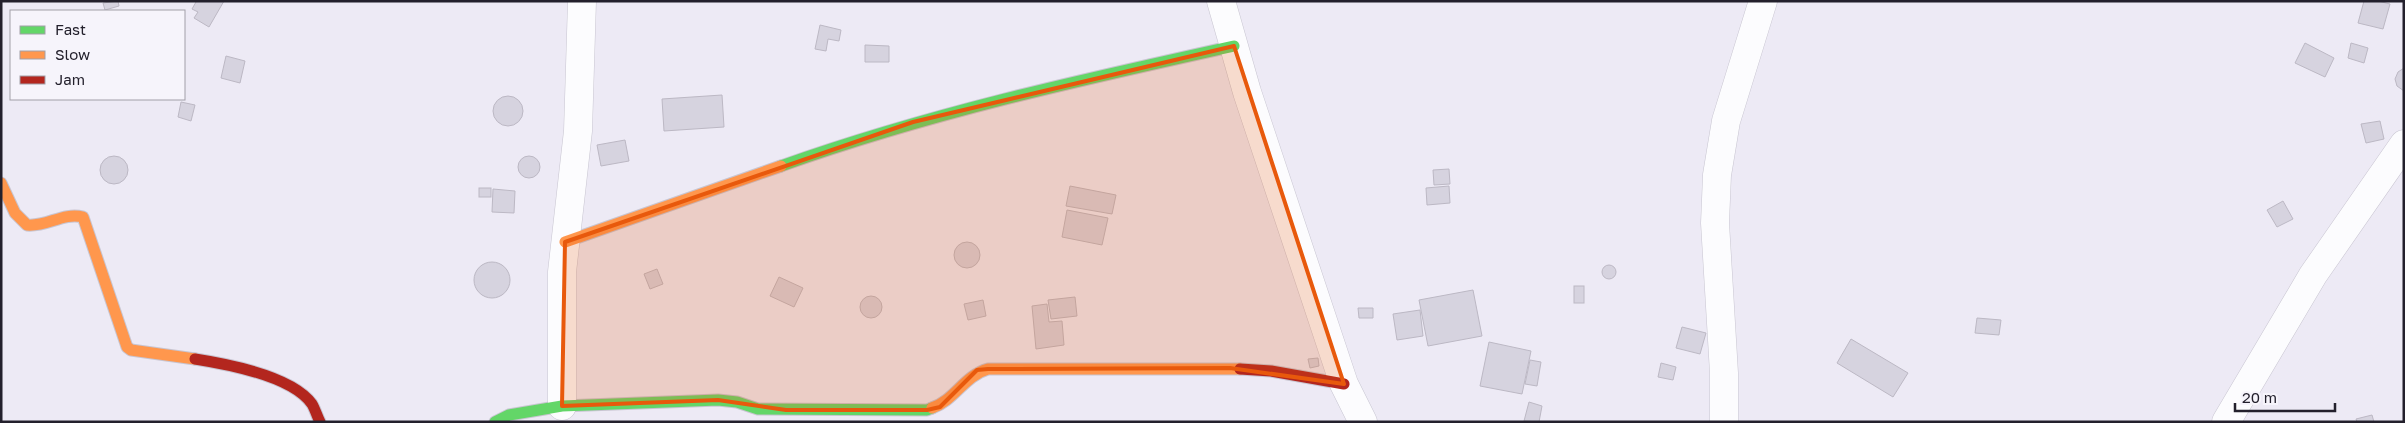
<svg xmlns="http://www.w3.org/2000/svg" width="2405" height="423" font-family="'Golos Text',sans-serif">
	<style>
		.building { fill: #d6d3df; stroke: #bcb8c4 }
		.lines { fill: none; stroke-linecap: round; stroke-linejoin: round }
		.street-casing { stroke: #c8c5d1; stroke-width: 29 }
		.fast-casing { stroke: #c8c5d1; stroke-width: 13 }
		.slow-casing { stroke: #c8c5d1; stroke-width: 13 }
		.jam-casing { stroke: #c8c5d1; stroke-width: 13 }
		.street { stroke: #fcfcfe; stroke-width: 28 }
		.fast { stroke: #63d668; stroke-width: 11 }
		.slow { stroke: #ff974d; stroke-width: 11 }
		.jam { stroke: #b3261e; stroke-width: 11 }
		.marked { fill: #e8590c; fill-opacity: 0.2; stroke: #e8590c; stroke-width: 4; stroke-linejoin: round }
	</style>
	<rect width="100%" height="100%" fill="#edeaf5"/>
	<g class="building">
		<path d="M 118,1 L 119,6 L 105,10 L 103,3 Z"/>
		<path d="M 194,1 L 224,1 L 209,27 L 194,18 L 198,12 L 192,9 L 196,2 Z"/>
		<path d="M 2364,1 L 2378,1 L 2390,4 L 2383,29 L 2358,23 Z"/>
		<path d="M 820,25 L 841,30 L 839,41 L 828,39 L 826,51 L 815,49 Z"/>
		<path d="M 2305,43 L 2334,58 L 2325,77 L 2295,63 Z"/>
		<path d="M 2351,43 L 2368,48 L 2364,63 L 2348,58 Z"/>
		<path d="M 865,45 L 889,46 L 889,62 L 865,62 Z"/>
		<path d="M 226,56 L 245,61 L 240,83 L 221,78 Z"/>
		<path d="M 2404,68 L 2404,91 L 2397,86 L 2395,79 L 2398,72 Z"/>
		<path d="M 722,95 L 724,127 L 664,131 L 662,99 Z"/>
		<circle cx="508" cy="111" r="15"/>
		<path d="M 181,102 L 195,105 L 191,121 L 178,117 Z"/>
		<path d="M 2380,121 L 2384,139 L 2366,143 L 2361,124 Z"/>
		<path d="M 625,140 L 629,161 L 601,166 L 597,145 Z"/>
		<circle cx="529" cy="167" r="11"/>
		<circle cx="114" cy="170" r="14"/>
		<path d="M 1449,169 L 1450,184 L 1434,185 L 1433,170 Z"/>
		<path d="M 1070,186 L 1116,195 L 1112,214 L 1066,206 Z"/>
		<path d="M 1449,186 L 1450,203 L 1427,205 L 1426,188 Z"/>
		<rect x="479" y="188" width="12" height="9"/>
		<path d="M 493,189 L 515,191 L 514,213 L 492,212 Z"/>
		<path d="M 2283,201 L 2293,219 L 2277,227 L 2267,210 Z"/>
		<path d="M 1067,210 L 1108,218 L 1102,245 L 1062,237 Z"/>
		<circle cx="967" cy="255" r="13"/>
		<circle cx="492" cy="280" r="18"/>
		<circle cx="1609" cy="272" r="7"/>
		<path d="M 657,269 L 663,284 L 650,289 L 644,274 Z"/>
		<path d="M 779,277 L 803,288 L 794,307 L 770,296 Z"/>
		<rect x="1574" y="286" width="10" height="17"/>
		<path d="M 1473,290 L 1482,336 L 1428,346 L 1419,300 Z"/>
		<circle cx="871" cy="307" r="11"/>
		<path d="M 1075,297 L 1077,316 L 1051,319 L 1048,300 Z"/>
		<path d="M 983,300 L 986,316 L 968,320 L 964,304 Z"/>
		<path d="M 1047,304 L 1049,322 L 1062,321 L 1064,345 L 1036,349 L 1032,306 Z"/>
		<path d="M 1358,308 L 1373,308 L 1373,318 L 1359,318 Z"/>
		<path d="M 1420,310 L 1423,336 L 1397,340 L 1393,314 Z"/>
		<path d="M 1977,318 L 2001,320 L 1999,335 L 1975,333 Z"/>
		<path d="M 1682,327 L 1706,333 L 1700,354 L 1676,348 Z"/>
		<path d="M 1851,339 L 1908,373 L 1893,397 L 1837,363 Z"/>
		<path d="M 1489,342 L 1531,351 L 1522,394 L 1480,386 Z"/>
		<path d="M 1318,358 L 1319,366 L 1310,368 L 1308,359 Z"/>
		<path d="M 1530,360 L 1541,362 L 1537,386 L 1525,384 Z"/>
		<path d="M 1661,363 L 1676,367 L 1673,380 L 1658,377 Z"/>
		<path d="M 1529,402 L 1542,406 L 1539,422 L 1524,421 Z"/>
		<path d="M 2372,415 L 2374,422 L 2357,422 L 2356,419 Z"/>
	</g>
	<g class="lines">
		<g class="street-casing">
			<g id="street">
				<path d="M 1221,1 L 1247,92 L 1344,384 L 1363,422"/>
				<path d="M 562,406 L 562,272 L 578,131 L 582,1"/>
				<path d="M 1724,422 L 1724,373 L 1715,223 L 1717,175 L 1726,121 L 1763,1"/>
				<path d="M 2226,422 L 2313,275 L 2404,144"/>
			</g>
		</g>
		<g class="fast-casing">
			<g id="fast">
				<path d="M 781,166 C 930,113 1080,80 1234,46"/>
				<path d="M 495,422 L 509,415 L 562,406 L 718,400 L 737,402 L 758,409 L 927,410 L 932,408"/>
			</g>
		</g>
		<g class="slow-casing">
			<g id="slow">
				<path d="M 1,183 L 15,213 L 27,225 C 47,227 63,212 83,217 L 127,347 L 131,350 L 195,359"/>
				<path d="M 565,242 L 781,166"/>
				<path d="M 932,408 C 955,400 964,376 988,369 L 1240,369"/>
			</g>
		</g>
		<g class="jam-casing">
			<g id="jam">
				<path d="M 195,359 C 227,364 292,376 312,404 C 315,409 317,416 320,422"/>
				<path d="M 1240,369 L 1271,371 L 1344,384"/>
			</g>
		</g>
		<use href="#street" class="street"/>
		<use href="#fast" class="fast"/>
		<use href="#slow" class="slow"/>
		<use href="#jam" class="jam"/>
	</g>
	<path class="marked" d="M 1234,46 L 1344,384 L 1230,368 L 988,369 L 977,370 L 940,407 L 927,410 L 786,410 L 718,400 L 562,406 L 565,242 L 913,122 Z"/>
	<rect width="2405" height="423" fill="none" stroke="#23202c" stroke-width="5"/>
	<rect x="10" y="10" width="175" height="90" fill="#f6f4fb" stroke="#a29fa8"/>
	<rect x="20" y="26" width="25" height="8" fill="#63d668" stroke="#a29fa8"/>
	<text x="55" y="35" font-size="15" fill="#23202c">Fast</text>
	<rect x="20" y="51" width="25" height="8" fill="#ff974d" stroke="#a29fa8"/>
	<text x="55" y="60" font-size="15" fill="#23202c">Slow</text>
	<rect x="20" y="76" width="25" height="8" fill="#b3261e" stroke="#a29fa8"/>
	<text x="55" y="85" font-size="15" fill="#23202c">Jam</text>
	<path d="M2235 403v8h100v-8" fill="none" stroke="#23202c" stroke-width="2.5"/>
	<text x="2242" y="403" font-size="15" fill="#23202c" stroke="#f6f4fb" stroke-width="4" paint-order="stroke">20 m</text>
</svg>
